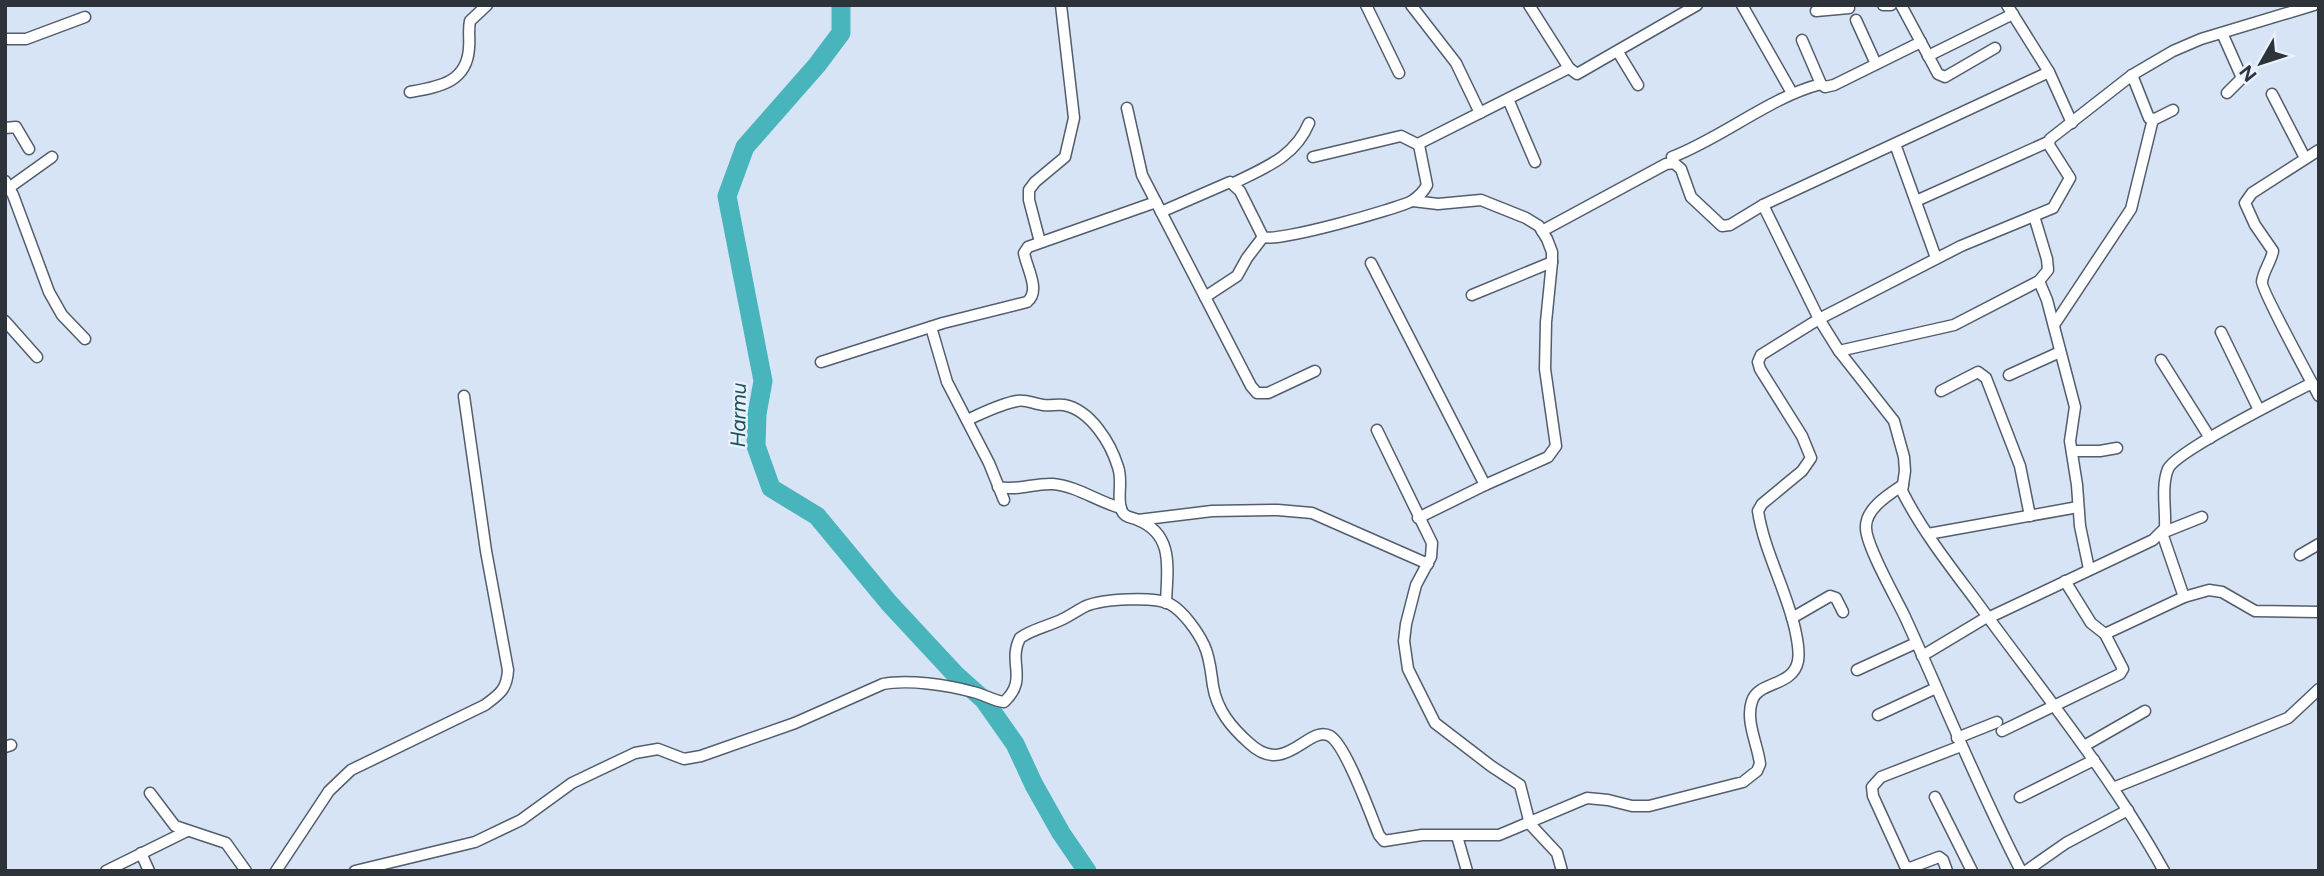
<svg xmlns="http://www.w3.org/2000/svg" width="2324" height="876" font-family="Figtree,sans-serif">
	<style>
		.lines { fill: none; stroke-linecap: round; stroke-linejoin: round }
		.river { stroke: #48b5bd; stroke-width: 19 }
		.street-casing { stroke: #535d6c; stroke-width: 13 }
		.street { stroke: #fff; stroke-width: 10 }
		.labels { text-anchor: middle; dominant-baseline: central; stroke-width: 5; stroke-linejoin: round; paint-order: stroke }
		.water-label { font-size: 21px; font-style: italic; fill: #215155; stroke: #e7f1ff }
	</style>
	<rect width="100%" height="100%" fill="#d7e4f5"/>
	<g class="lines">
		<path class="river" d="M 841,5 L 841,33 L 817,65 L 745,147 L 727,196 L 763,381 L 757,414 L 756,446 L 771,488 L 817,516 L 889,603 L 955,674 L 984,700 L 1015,744 L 1034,785 L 1061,833 L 1087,871"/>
		<g class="street-casing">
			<g id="street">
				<path d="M 1366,5 L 1399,73"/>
				<path d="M 1411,5 L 1456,63 L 1480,113"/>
				<path d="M 1529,5 L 1569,68 L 1577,74 L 1697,5"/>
				<path d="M 1742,5 L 1792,93"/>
				<path d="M 1883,5 L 1891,5"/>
				<path d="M 1901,5 L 1938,74 L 1945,77 L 1995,48"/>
				<path d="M 2007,5 L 2049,72"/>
				<path d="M 1816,11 L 1849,8"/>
				<path d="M 1856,20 L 1876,64"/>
				<path d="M 2222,33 L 2242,78 L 2227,93"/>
				<path d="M 5,39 L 26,39 L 85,17"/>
				<path d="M 1802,40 L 1821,84 L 1825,87 L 1834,85 L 1921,42"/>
				<path d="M 1618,52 L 1638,85"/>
				<path d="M 1928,56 L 2013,14"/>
				<path d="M 2132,75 L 2149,118 L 2155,119 L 2173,110"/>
				<path d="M 410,92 C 438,87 467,83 469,48 C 470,39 468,30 470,21 L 487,5"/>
				<path d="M 2272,94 L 2305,158"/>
				<path d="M 1508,99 L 1535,162"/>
				<path d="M 1127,108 L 1142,175 L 1251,386 L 1257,393 L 1268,393 L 1315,371"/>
				<path d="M 5,128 L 16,127 L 29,149"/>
				<path d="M 1895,144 L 1936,258"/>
				<path d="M 2319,150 L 2252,193 L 2245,203 L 2255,225 L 2273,251 C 2271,262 2263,271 2262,282 C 2261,289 2311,381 2319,396"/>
				<path d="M 1313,157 L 1401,136 L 1419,145"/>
				<path d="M 1672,157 C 1722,138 1770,97 1821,84"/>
				<path d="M 5,181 L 13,195 L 49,292 L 62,315 L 85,339"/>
				<path d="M 1234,183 C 1264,168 1295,157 1309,123"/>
				<path d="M 10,187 L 52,157"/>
				<path d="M 1413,201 L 1438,204 L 1481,200 L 1526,218 L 1539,226 L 1547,239 L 1552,252 L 1552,262 L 1546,322 L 1545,369 L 1556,446 L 1548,457 L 1485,485 L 1418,518"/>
				<path d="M 1916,201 L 2048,142"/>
				<path d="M 1763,205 L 1819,319 L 1839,351 L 1894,421 L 1904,457 L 1905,471 L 1902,491 C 1923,533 1954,571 1982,609 C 2045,695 2112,777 2164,871"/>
				<path d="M 1161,212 L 1230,182 L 1240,191 L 1263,237 C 1277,243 1396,209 1412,201 C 1418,197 1424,191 1427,185 L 1419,145 L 1420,143 L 1569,68"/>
				<path d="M 1542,231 L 1666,164 L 1674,163 L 1681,169 L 1691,197 L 1722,226 L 1730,225 L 1763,205 L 2049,72 L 2072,123"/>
				<path d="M 1040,242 L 1029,200 L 1029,190 L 1035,182 L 1065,157 L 1074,118 L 1061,5"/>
				<path d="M 1371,263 L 1485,485"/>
				<path d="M 2039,281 L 2047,300 L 2075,407 L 2070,441 L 2077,485 L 2080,526 L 2089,569"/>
				<path d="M 1472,295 L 1552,262"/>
				<path d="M 1205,297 L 1237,276 L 1247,258 L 1263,237"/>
				<path d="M 5,321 L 37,357"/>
				<path d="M 2054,325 L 2131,209 L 2153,119"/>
				<path d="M 931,327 L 947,382 L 989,463 L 1004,500"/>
				<path d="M 2221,332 L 2259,410"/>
				<path d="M 1839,351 L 1954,325 L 2039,281 L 2048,270 L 2047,259 L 2034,216"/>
				<path d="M 2161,360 L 2210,438"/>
				<path d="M 821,362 L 943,323 L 1027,302 C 1041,291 1027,269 1024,253 L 1028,247 L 1156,202"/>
				<path d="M 2009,375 L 2060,352"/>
				<path d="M 1941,391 L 1978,372 L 1986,378 L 2020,466 L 2030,516"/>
				<path d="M 967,420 C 983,413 1000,404 1017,401 C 1026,399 1034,404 1043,405 C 1050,406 1057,404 1064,405 C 1091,410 1111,444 1118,467 C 1123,481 1117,496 1121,509 C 1124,518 1132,517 1138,520 C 1175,535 1167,570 1166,603"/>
				<path d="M 1377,430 L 1432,543 L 1431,557 L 1416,585 L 1406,624 L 1404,641 L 1408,669 L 1435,723 L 1491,766 L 1520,785 L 1530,824 L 1557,853 L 1562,871"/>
				<path d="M 2072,451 L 2100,451 L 2117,448"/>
				<path d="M 1903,485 C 1888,495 1865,509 1866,528 C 1866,546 1896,598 1905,617 C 1944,702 1978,788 2021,871"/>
				<path d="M 998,487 C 1020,491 1033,483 1053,484 C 1077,486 1098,502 1121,508"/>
				<path d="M 1138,520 L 1212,511 L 1278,510 L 1312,513 L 1428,564"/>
				<path d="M 1928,534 L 2078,507"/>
				<path d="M 2300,555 L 2319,544"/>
				<path d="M 2065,581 L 2091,623 L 2105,634 L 2184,597 L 2209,590 L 2222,592 L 2255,611 L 2319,612"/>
				<path d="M 2184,597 L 2162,533 L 2202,517"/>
				<path d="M 1792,618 L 1830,596 L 1836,598 L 1843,612"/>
				<path d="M 1988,618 L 2153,540 L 2165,528 C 2166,510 2161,486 2168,469 C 2176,451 2289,395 2312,383"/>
				<path d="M 1922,656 L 1987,617"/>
				<path d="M 1857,670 L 1916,643"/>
				<path d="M 1878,715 L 1936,688"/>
				<path d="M 2002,731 L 2120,674 L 2123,669 L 2105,634"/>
				<path d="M 1957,738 L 1997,722"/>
				<path d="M 2084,746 L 2145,711"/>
				<path d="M 5,747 L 11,745"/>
				<path d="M 2113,788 L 2288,718 L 2319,689"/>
				<path d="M 150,793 L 175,826 L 226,843 L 246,871"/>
				<path d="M 1935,797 L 1972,871"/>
				<path d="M 2020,797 L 2094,760"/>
				<path d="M 1457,836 L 1467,871"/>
				<path d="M 141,853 L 149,871"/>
				<path d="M 106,871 L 187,831"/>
				<path d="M 276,871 L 329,791 L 351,770 L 485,705 C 500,694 507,689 508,670 L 486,551 L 464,396"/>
				<path d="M 355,871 L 475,842 L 521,820 L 572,783 L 635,753 L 658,749 L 684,759 L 701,756 L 795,723 L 883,684 C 908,679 948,685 973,692 C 983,694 994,701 1004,702 C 1029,679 1007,663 1020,638 C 1032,629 1049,626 1063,619 C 1071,615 1078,610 1086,606 C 1103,599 1154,596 1170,604 C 1183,611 1198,632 1204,645 C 1210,657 1211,673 1213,686 C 1217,710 1231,727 1249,743 C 1286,778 1308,724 1330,736 C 1346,745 1371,816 1379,835 L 1384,841 L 1422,835 L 1499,835 L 1587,798 L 1608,800 L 1632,806 L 1649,806 L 1743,782 L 1757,771 L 1760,764 C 1758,745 1745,721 1752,701 C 1758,681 1793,687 1798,661 C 1800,650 1797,639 1795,629 C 1786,589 1764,551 1758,511 L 1762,504 L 1802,471 L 1811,458 L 1802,436 L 1760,369 L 1758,362 L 1761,355 L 1819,319 L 1961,246 L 2053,208 L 2070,178 L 2049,145 L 2050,139 L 2132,75 L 2173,51 L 2201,39 L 2314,5"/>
				<path d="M 1947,871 L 1943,860 L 1939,857 L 1910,868 L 1905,866 L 1873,796 L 1872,787 L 1881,777 L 1961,746"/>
				<path d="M 2026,871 L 2066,843 L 2128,810"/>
			</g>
		</g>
		<use href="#street" class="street"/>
	</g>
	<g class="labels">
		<g class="water-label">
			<text transform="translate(738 415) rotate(-89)">Harmu</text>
		</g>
	</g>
	<rect width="2324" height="876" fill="none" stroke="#2e333a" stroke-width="14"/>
	<g transform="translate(2261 63) rotate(231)" stroke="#e7f1ff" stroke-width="5" paint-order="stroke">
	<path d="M0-5L12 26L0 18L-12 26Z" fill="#2e333a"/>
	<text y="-10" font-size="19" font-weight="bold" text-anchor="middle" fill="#2e333a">N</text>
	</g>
</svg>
